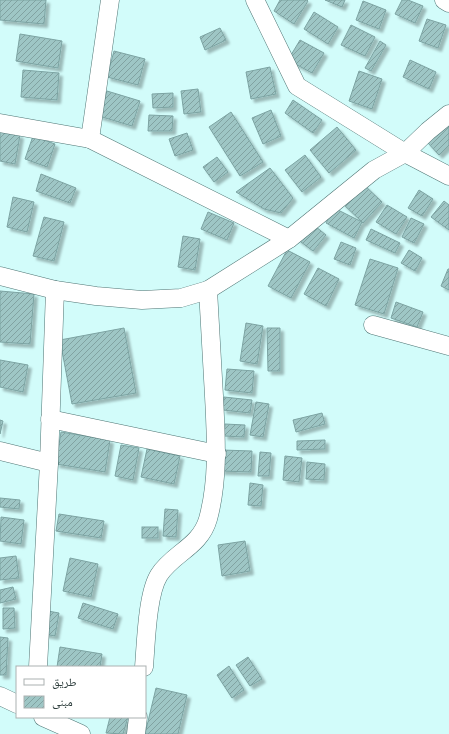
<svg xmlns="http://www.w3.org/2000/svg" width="449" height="734" font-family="'Roboto Condensed','Noto Naskh Arabic',sans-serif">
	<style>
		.building { fill: url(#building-hatch); stroke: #7ca3a2; filter: url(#shadow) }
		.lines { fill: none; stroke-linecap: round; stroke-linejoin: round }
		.minor-casing { stroke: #4f7574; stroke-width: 19 }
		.minor { stroke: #fff; stroke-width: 18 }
	</style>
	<defs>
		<pattern id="building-hatch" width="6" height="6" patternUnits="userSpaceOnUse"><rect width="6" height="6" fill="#9ec6c5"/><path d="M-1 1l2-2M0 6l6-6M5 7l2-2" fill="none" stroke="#81a2a1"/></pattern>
		<filter id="shadow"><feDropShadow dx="3.5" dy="3.5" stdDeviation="1" flood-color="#0004"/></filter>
	</defs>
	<rect width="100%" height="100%" fill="#d2fcfa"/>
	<g class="building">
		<path d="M 0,0 L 46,0 L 44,24 L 0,20 Z"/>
		<path d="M 280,0 L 307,0 L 308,1 L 294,24 L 274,11 Z"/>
		<path d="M 325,0 L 345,0 L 342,7 Z"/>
		<path d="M 402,0 L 408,0 L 423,6 L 415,23 L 395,14 Z"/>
		<path d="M 363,1 L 386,10 L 379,29 L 356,20 Z"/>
		<path d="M 314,12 L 338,27 L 328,44 L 304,29 Z"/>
		<path d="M 427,19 L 446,25 L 438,48 L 419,41 Z"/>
		<path d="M 351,25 L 375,37 L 365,56 L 341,45 Z"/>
		<path d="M 220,28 L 226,40 L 205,50 L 200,37 Z"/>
		<path d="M 20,34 L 62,41 L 58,68 L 16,61 Z"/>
		<path d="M 300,40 L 324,53 L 312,73 L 288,60 Z"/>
		<path d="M 380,41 L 386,45 L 371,71 L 365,68 Z"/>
		<path d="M 114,51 L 145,59 L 138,85 L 107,77 Z"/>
		<path d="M 410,60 L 436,72 L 429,89 L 403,77 Z"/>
		<path d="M 270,67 L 276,94 L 251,99 L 246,72 Z"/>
		<path d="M 23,70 L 59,73 L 57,100 L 21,97 Z"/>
		<path d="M 359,71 L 382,79 L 372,109 L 349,101 Z"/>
		<path d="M 198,89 L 201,112 L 184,114 L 181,91 Z"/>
		<path d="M 107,91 L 140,101 L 132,126 L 99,116 Z"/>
		<path d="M 173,93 L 173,107 L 153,108 L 152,94 Z"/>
		<path d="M 293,100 L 322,120 L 313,133 L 285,113 Z"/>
		<path d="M 271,110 L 281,136 L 263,144 L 252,118 Z"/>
		<path d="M 231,112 L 263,162 L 240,176 L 209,127 Z"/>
		<path d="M 149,115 L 173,116 L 172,131 L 148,131 Z"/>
		<path d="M 449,121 L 449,145 L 439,155 L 427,142 Z"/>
		<path d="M 337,127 L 356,150 L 329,173 L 310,150 Z"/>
		<path d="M 0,131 L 20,135 L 15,164 L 0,161 Z"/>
		<path d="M 187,133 L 193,150 L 175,156 L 169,139 Z"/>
		<path d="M 33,136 L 55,144 L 47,167 L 25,159 Z"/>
		<path d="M 305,155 L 321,177 L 302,192 L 285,170 Z"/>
		<path d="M 217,157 L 228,172 L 214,182 L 203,167 Z"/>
		<path d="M 270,168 L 293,198 L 281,213 L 264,209 L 236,192 Z"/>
		<path d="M 41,174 L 76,188 L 70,203 L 36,191 Z"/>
		<path d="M 361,182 L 382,202 L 363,223 L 342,203 Z"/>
		<path d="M 419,190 L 433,199 L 422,216 L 408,208 Z"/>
		<path d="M 13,197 L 34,202 L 27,232 L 7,227 Z"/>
		<path d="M 444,201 L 449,205 L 449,230 L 431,217 Z"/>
		<path d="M 387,205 L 407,217 L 396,234 L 376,222 Z"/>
		<path d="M 334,208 L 362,222 L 354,238 L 326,223 Z"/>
		<path d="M 208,212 L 234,223 L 227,240 L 201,229 Z"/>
		<path d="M 44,217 L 64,222 L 54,261 L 33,256 Z"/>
		<path d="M 411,218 L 424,224 L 414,243 L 402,237 Z"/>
		<path d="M 310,222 L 326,235 L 313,251 L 297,239 Z"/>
		<path d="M 371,229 L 400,243 L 395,253 L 366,240 Z"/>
		<path d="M 183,236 L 200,239 L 195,270 L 178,267 Z"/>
		<path d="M 341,242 L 356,248 L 350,265 L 334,259 Z"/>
		<path d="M 287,250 L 310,262 L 291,298 L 268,286 Z"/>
		<path d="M 409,250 L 422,258 L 415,271 L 401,263 Z"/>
		<path d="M 370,259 L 398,268 L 384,314 L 355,305 Z"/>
		<path d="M 318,268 L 339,279 L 326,306 L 304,294 Z"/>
		<path d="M 448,269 L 449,269 L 449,290 L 441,286 Z"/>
		<path d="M 0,291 L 34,294 L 30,344 L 0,342 Z"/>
		<path d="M 396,302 L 423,312 L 417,327 L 391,318 Z"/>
		<path d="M 246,323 L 263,326 L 257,364 L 240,361 Z"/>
		<path d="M 124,328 L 136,393 L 72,404 L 60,340 Z"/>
		<path d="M 267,328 L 280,328 L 280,371 L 268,371 Z"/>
		<path d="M 0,360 L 28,365 L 23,392 L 0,387 Z"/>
		<path d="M 227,369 L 254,371 L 252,393 L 225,390 Z"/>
		<path d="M 224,397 L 252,400 L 250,413 L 223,410 Z"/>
		<path d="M 256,402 L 269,404 L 263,437 L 250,435 Z"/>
		<path d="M 322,413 L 325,424 L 296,432 L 293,420 Z"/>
		<path d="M 0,420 L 3,421 L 0,434 Z"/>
		<path d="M 225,424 L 245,425 L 244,437 L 224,436 Z"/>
		<path d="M 61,432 L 110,440 L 105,472 L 56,464 Z"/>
		<path d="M 325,440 L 325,449 L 297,450 L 297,441 Z"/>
		<path d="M 121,445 L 139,448 L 133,480 L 115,476 Z"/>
		<path d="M 147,449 L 180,456 L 174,484 L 141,477 Z"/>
		<path d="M 222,450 L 252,451 L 251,472 L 221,471 Z"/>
		<path d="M 260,452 L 271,453 L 269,476 L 258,476 Z"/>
		<path d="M 285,456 L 302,458 L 299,482 L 283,480 Z"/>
		<path d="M 307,462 L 325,464 L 324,480 L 306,479 Z"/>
		<path d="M 250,483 L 263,485 L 261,506 L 248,505 Z"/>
		<path d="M 0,498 L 20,500 L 19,509 L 0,507 Z"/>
		<path d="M 165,509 L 178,510 L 176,537 L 163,536 Z"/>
		<path d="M 59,514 L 104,521 L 101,538 L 56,531 Z"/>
		<path d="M 1,517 L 24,520 L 21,544 L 0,541 Z"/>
		<rect x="142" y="527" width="16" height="11"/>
		<path d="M 245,541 L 250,571 L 222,576 L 218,545 Z"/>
		<path d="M 16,556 L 19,578 L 0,580 L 0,558 Z"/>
		<path d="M 70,558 L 98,564 L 91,597 L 63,591 Z"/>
		<path d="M 13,587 L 16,599 L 0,603 L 0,590 Z"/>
		<path d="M 83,603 L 118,614 L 113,629 L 78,618 Z"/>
		<path d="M 3,608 L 14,608 L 15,628 L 3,629 Z"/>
		<path d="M 48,611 L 59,613 L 55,636 L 44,634 Z"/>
		<path d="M 0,637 L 8,638 L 6,675 L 0,675 Z"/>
		<path d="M 60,647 L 102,654 L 100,667 L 57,667 Z"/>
		<path d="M 248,657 L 262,679 L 250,686 L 236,665 Z"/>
		<path d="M 229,666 L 244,690 L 232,698 L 217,675 Z"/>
		<path d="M 156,688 L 187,695 L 178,734 L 145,734 Z"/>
		<path d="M 110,717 L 128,717 L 123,734 L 106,733 Z"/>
	</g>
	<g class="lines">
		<g class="minor-casing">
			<g id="minor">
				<path d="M 255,0 L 297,86 L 405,153 L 428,131 L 449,114"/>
				<path d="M 444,0 L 449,3"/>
				<path d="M 0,123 L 90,139 L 289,239"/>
				<path d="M 90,139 L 110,0"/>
				<path d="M 0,276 L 55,290 L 96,296 L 142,300 L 181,298 L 208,290 L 289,239 L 374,170 L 405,153 L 449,176"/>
				<path d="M 373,325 L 449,346"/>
				<path d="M 50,419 L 217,454"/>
				<path d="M 0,451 L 49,463"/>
				<path d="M 38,667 L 49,463 L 55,290"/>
				<path d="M 144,667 C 146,644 147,594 159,575 C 173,553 200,547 208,519 C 219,479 216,437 214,396 C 212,361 210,325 208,290"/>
				<path d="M 0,696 L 17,704"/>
				<path d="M 43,717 L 81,734"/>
				<path d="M 136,734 L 138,717"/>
			</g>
		</g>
		<use href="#minor" class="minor"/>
	</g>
	<rect x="16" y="666" width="130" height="52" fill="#ffffff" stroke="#abb1b1"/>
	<rect x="24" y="679" width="20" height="6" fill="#ffffff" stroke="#abb1b1"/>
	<text x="52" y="686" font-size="12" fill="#2d3d3c">طريق</text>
	<rect x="24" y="696" width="20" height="12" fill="url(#building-hatch)" stroke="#abb1b1"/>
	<text x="52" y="706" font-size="12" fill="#2d3d3c">مبنى</text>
</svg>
